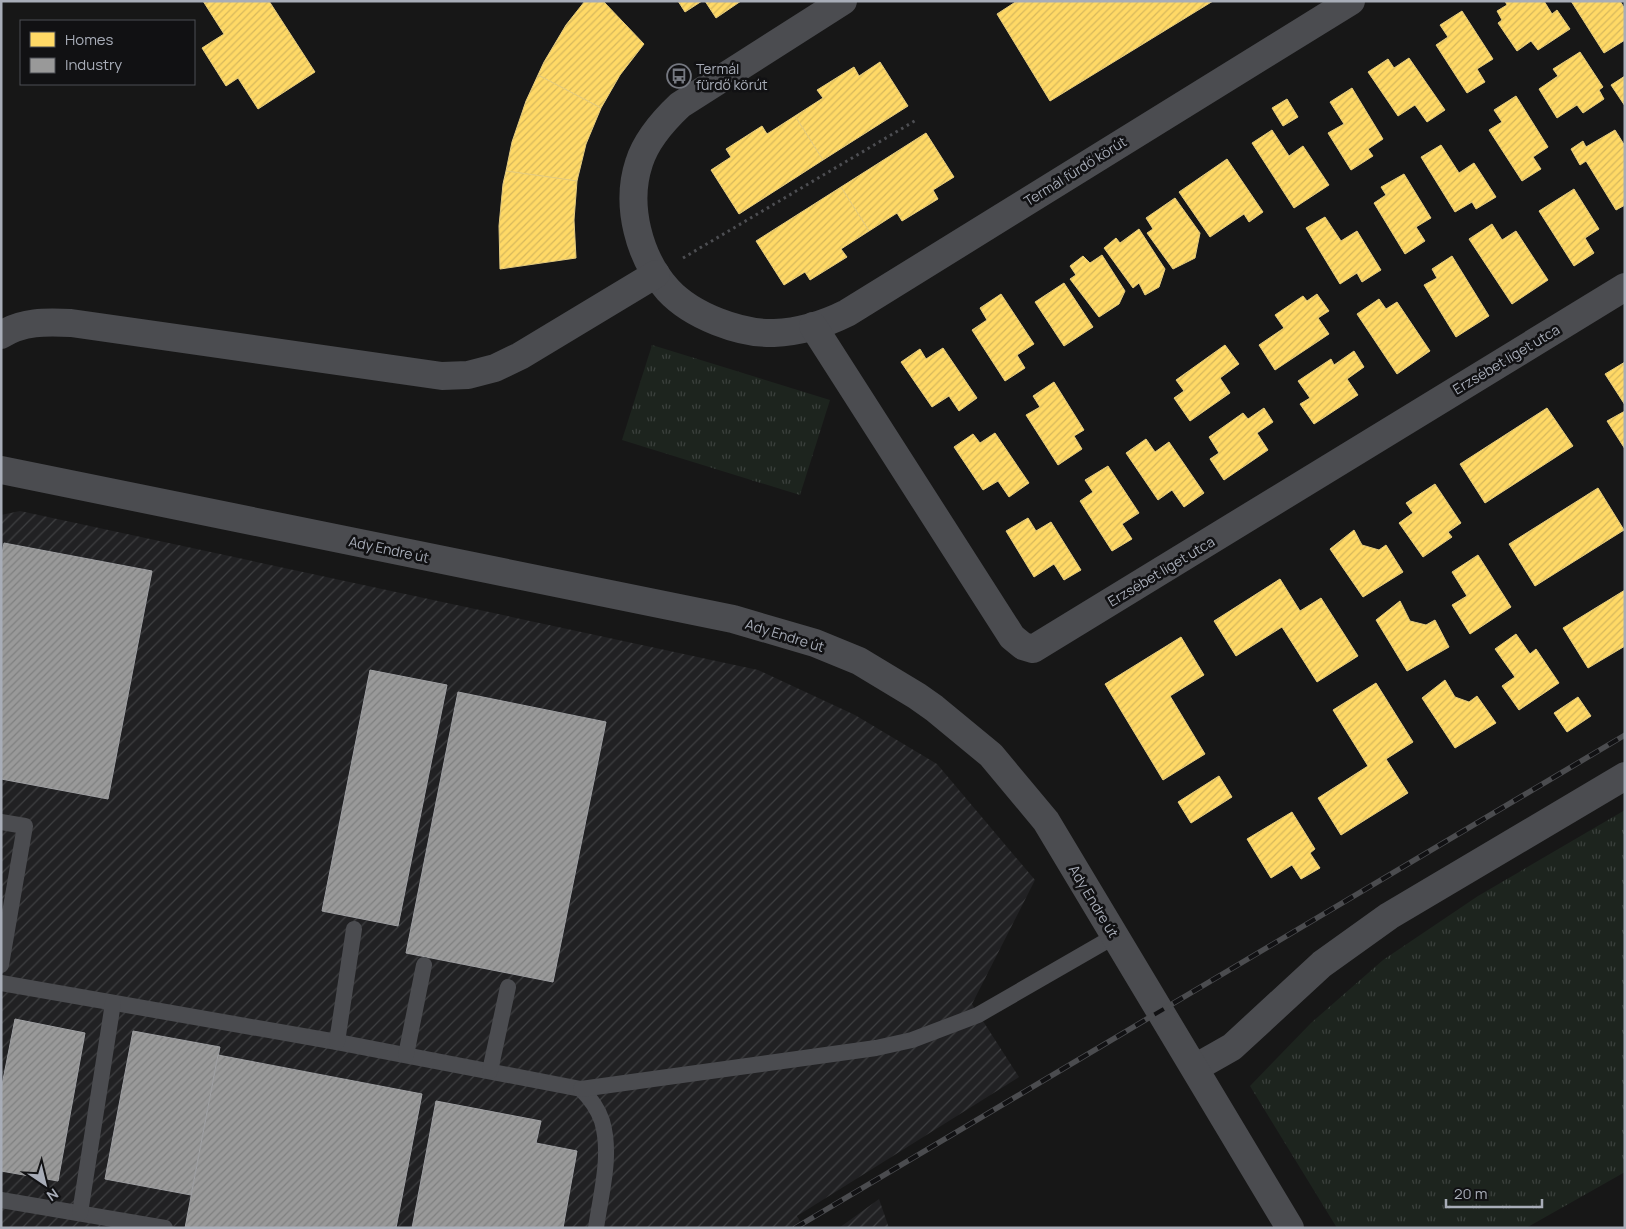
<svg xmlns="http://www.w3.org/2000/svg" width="1626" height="1229" font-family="Manrope,sans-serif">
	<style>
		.industrial { fill: url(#industrial-furrows) }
		.grass { fill: url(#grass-tufts) }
		.homes { fill: url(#homes-hatch); stroke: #e5cc7f }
		.industry { fill: url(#industry-hatch); stroke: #9e9fa2 }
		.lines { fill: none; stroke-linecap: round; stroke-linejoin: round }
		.path { stroke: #4d4e52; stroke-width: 3; stroke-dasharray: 2.5 4; stroke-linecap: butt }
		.service { stroke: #4b4c50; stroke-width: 16 }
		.minor { stroke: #4b4c50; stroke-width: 28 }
		.tertiary { stroke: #4b4c50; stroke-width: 28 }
		.rail-casing { stroke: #4b4c4f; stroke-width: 5.5 }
		.rail { stroke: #111113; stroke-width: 4; stroke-dasharray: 11; stroke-linecap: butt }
		.labels { text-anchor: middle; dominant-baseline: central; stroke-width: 5; stroke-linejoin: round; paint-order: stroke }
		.poi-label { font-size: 14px; fill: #a8adb8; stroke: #111113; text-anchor: start }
		.street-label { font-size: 14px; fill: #a8adb8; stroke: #111113 }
	</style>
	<defs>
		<pattern id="industrial-furrows" width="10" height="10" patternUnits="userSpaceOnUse" patternTransform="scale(1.25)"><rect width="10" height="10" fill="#212123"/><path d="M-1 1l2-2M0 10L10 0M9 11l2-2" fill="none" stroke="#3e3f41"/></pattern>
		<pattern id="grass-tufts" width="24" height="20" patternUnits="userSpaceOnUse" patternTransform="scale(1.25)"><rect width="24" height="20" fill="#1d241e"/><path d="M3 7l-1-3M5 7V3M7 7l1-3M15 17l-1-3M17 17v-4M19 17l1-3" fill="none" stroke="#3b413d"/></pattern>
		<pattern id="homes-hatch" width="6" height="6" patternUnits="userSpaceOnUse" patternTransform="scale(1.25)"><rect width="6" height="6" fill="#ffd966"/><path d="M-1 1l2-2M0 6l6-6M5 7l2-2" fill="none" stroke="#d6b85d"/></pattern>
		<pattern id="industry-hatch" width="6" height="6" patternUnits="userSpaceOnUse" patternTransform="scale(1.25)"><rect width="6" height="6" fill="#999"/><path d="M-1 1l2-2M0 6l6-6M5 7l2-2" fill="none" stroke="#7f8080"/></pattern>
	</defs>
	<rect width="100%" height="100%" fill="#171717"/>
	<g class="industrial">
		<path d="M 20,511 L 758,670 L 855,715 L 937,764 L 1035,880 L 972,1004 L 1019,1077 L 797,1216 L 804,1228 L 1,1228 L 1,515 Z"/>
		<path d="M 879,1199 L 889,1228 L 839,1228 Z"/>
	</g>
	<g class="grass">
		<path d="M 652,345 L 830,400 L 800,495 L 622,440 Z"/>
		<path d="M 1625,810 L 1625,1172 L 1526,1228 L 1337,1228 L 1250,1086 L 1311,1023 L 1383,960 L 1478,896 Z"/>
	</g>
	<g class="homes">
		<path d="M 203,1 L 269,1 L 315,72 L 258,109 L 238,78 L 226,86 L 202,48 L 224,34 Z"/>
		<path d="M 585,1 L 603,1 L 644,44 L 620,75 L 601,108 L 538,75 L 544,62 L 566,25 Z"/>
		<path d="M 678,1 L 702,1 L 685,12 Z"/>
		<path d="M 705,1 L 741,1 L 716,18 Z"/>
		<path d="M 1017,1 L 1213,1 L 1050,101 L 997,14 Z"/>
		<path d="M 1505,1 L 1544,1 L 1552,14 L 1557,10 L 1570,29 L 1538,50 L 1531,41 L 1517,51 L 1498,23 L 1502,20 L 1497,11 L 1507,5 Z"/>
		<path d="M 1571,1 L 1620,1 L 1625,9 L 1625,40 L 1604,53 Z"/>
		<path d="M 1462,11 L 1493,59 L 1477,69 L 1485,82 L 1467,93 L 1436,45 L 1448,37 L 1440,25 Z"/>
		<path d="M 1580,52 L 1603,87 L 1599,90 L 1604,99 L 1583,113 L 1577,105 L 1557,118 L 1539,89 L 1558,76 L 1553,69 Z"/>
		<path d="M 1409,58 L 1445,110 L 1427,122 L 1415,105 L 1398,116 L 1368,72 L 1388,59 L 1394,68 Z"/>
		<path d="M 880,62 L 908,106 L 823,160 L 795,116 L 823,98 L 817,90 L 854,67 L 859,76 Z"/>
		<path d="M 538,75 L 601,108 L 586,144 L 577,181 L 506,171 L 512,142 L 526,101 Z"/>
		<path d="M 1625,76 L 1625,106 L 1611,85 Z"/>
		<path d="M 1352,88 L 1383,139 L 1368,149 L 1373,156 L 1351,170 L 1328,133 L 1344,124 L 1330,102 Z"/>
		<path d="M 1516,96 L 1548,147 L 1533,157 L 1541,169 L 1522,181 L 1489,130 L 1502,122 L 1494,110 Z"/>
		<path d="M 1287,99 L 1298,117 L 1283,126 L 1272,108 Z"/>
		<path d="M 795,116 L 823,160 L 739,214 L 711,170 L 731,157 L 726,149 L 762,126 L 767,134 Z"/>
		<path d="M 1272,130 L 1289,156 L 1303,146 L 1329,185 L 1294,208 L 1252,143 Z"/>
		<path d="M 1615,130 L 1625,146 L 1625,205 L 1616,210 L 1586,161 L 1580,165 L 1571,149 L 1583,141 L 1586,147 Z"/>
		<path d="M 926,133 L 954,177 L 933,190 L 938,199 L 902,221 L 897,213 L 869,231 L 841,187 Z"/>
		<path d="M 1441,145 L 1459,173 L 1474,163 L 1496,197 L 1476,209 L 1472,202 L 1455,212 L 1421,157 Z"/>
		<path d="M 1227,159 L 1263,212 L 1249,222 L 1244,214 L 1210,237 L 1179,192 Z"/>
		<path d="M 506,171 L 577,181 L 574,220 L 576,258 L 500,269 L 499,226 L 503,184 Z"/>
		<path d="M 1404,174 L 1431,218 L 1416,227 L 1425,241 L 1405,254 L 1374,203 L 1386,195 L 1381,187 Z"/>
		<path d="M 841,187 L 869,231 L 841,249 L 847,257 L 810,280 L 805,272 L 784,285 L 756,241 Z"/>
		<path d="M 1574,189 L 1599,229 L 1585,238 L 1594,253 L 1574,266 L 1539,211 Z"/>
		<path d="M 1175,198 L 1200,233 L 1195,258 L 1173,269 L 1147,233 L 1153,229 L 1146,218 Z"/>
		<path d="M 1325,217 L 1341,241 L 1357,231 L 1381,270 L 1362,282 L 1357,273 L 1340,284 L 1306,228 Z"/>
		<path d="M 1492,224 L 1502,240 L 1516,231 L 1548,280 L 1512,304 L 1469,239 Z"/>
		<path d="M 1139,229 L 1165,269 L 1159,287 L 1145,295 L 1139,283 L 1133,288 L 1104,248 L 1116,238 L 1120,243 Z"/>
		<path d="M 1102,255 L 1125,291 L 1119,304 L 1099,317 L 1070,279 L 1076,275 L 1070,266 L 1083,256 L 1090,263 Z"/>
		<path d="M 1452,256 L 1489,316 L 1456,337 L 1424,285 L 1437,278 L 1432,269 Z"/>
		<path d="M 1064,283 L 1093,327 L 1064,346 L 1035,302 Z"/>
		<path d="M 1001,294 L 1034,344 L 1017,355 L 1025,368 L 1005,381 L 972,330 L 987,320 L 980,308 Z"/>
		<path d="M 1317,294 L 1329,311 L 1318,318 L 1329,334 L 1275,370 L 1259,345 L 1284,328 L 1275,315 L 1303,296 L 1307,301 Z"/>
		<path d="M 1379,299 L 1386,309 L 1397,302 L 1430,351 L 1397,374 L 1357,314 Z"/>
		<path d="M 1225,345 L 1239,364 L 1220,378 L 1230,393 L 1190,421 L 1174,398 L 1184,391 L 1176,380 Z"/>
		<path d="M 943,348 L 977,398 L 959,411 L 949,396 L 932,407 L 901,362 L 920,349 L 926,359 Z"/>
		<path d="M 1354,351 L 1364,367 L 1347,379 L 1358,395 L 1314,424 L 1300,404 L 1310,398 L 1298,381 L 1331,359 L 1334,365 Z"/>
		<path d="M 1625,362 L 1625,405 L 1605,374 Z"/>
		<path d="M 1054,382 L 1084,430 L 1074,436 L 1082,449 L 1058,465 L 1026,415 L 1040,407 L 1033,396 Z"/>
		<path d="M 1264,408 L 1273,422 L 1257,433 L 1268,450 L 1224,480 L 1210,459 L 1219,453 L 1209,437 L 1243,413 L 1248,419 Z"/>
		<path d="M 1547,408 L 1573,446 L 1485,503 L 1460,464 Z"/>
		<path d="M 1625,411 L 1625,449 L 1607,421 Z"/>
		<path d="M 995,433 L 1029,483 L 1009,497 L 998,481 L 983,490 L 954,447 L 973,434 L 980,443 Z"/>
		<path d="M 1146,439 L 1155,452 L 1169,442 L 1204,493 L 1184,507 L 1172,490 L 1158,500 L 1126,453 Z"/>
		<path d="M 1108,466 L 1139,513 L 1122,524 L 1132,539 L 1112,551 L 1080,501 L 1093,492 L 1085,480 Z"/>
		<path d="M 1435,484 L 1461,523 L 1448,532 L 1452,537 L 1423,557 L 1399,523 L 1413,513 L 1406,503 Z"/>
		<path d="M 1598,488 L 1624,530 L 1535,586 L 1509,544 Z"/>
		<path d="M 1028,518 L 1036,531 L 1051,522 L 1081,570 L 1064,580 L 1054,564 L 1034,577 L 1006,531 Z"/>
		<path d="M 1354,530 L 1362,545 L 1379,550 L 1386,545 L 1403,572 L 1363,597 L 1330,549 Z"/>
		<path d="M 1478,555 L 1511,607 L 1470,634 L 1452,605 L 1467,596 L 1452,572 Z"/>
		<path d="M 1280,579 L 1300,611 L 1321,598 L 1358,656 L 1317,682 L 1282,627 L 1236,656 L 1214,621 Z"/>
		<path d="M 1625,590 L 1625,646 L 1588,668 L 1563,628 Z"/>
		<path d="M 1400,601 L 1410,621 L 1426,625 L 1435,620 L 1449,647 L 1407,671 L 1376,620 Z"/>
		<path d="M 1516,634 L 1530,654 L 1536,649 L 1559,683 L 1519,710 L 1502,686 L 1515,677 L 1495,649 Z"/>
		<path d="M 1181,637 L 1204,675 L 1170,696 L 1205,754 L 1163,780 L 1105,684 Z"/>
		<path d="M 1445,680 L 1455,697 L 1469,702 L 1477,696 L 1496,723 L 1455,748 L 1422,698 Z"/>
		<path d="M 1376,683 L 1413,742 L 1386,759 L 1408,793 L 1341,835 L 1318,798 L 1368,766 L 1333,710 Z"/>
		<path d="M 1578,697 L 1591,716 L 1567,732 L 1554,713 Z"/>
		<path d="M 1219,776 L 1232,797 L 1191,823 L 1178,802 Z"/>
		<path d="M 1292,812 L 1315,849 L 1310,853 L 1320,868 L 1301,879 L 1292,865 L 1271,878 L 1247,839 Z"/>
	</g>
	<g class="industry">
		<path d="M 4,543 L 152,571 L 108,799 L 1,779 L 1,558 Z"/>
		<path d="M 370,670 L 447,685 L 398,926 L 322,911 Z"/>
		<path d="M 458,692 L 606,722 L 553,982 L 406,953 Z"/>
		<path d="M 15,1019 L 85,1033 L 58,1181 L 1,1171 L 1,1090 Z"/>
		<path d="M 133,1031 L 220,1047 L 191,1195 L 105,1179 Z"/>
		<path d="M 218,1055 L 422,1094 L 396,1228 L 185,1228 Z"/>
		<path d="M 436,1101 L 541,1121 L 536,1143 L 577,1151 L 563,1228 L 412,1228 Z"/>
	</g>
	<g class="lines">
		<path class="path" d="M 683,258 L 918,119"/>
		<g class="service">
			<path d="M 1,822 L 25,826 L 1,965"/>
			<path d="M 1,983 L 337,1042 L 581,1089 C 590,1098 598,1109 602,1121 C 612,1155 601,1193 596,1228"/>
			<path d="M 337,1042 L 354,929"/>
			<path d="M 406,1055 L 424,965"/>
			<path d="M 490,1071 L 508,987"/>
			<path d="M 581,1089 L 876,1048 L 912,1040 L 978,1015 L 1115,936"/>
			<path d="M 1,1200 L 165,1228"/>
			<path d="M 80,1213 L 113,1003"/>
		</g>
		<g class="minor">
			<path d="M 843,1 L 680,105 C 663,121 646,140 639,163 C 625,205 639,258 668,290 C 692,316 740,334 774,333 C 799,332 825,324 847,313 L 1351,1"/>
			<path d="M 813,326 L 1012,637 L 1023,646 L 1033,649 L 1625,287"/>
			<path d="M 1,335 C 23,321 46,322 71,323 L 442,376 L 468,375 L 495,368 L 520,356 L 656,274"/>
			<path d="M 1195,1068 L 1232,1047 L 1322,964 L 1389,916 L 1625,776"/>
		</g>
		<path class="tertiary" d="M 1,470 L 733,619 L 815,643 L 859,661 L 917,696 L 934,708 L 991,755 L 1046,821 L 1290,1228"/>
		<g class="rail-casing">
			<path id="rail" d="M 795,1228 L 1625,735"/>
		</g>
		<use href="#rail" class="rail"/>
	</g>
	<defs>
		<g id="bus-ring" transform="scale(1.25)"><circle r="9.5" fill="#111113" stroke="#757880" stroke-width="1.5"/><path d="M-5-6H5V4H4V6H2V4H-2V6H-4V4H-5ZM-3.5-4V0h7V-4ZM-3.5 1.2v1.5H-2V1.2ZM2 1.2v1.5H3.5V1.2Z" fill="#757880"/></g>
	</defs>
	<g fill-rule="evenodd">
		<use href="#bus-ring" x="679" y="76"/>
	</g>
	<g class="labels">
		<g class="poi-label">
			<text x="696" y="68">Termál<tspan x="696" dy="16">fürdő körút</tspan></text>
		</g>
		<g class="street-label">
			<text transform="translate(1075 171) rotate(-32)">Termál fürdő körút</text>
			<text transform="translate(1506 359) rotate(-31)">Erzsébet liget utca</text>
			<text transform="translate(389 549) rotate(12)">Ady Endre út</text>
			<text transform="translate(1161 571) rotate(-31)">Erzsébet liget utca</text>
			<text transform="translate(785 635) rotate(17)">Ady Endre út</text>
			<text transform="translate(1094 901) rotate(59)">Ady Endre út</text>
		</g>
	</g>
	<rect width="1626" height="1229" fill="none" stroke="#a8adb8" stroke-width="5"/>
	<rect x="20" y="20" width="175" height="65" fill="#111113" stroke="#4d4f55"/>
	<rect x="30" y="32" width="25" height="15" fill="#ffd966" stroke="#4d4f55"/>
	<text x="65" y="45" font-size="15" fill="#a8adb8">Homes</text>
	<rect x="30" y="58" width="25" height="15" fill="#999999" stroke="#4d4f55"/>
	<text x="65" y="70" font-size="15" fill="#a8adb8">Industry</text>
	<g transform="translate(45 1184) rotate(145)" stroke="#111113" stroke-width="4" paint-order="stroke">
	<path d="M0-4L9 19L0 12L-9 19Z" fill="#a8adb8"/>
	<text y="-8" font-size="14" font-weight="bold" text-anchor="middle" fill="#a8adb8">N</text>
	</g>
	<path d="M1446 1199v8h96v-8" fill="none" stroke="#a8adb8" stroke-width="2.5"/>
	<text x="1454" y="1199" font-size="15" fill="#a8adb8" stroke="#111113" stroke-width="4" paint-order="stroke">20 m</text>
</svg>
